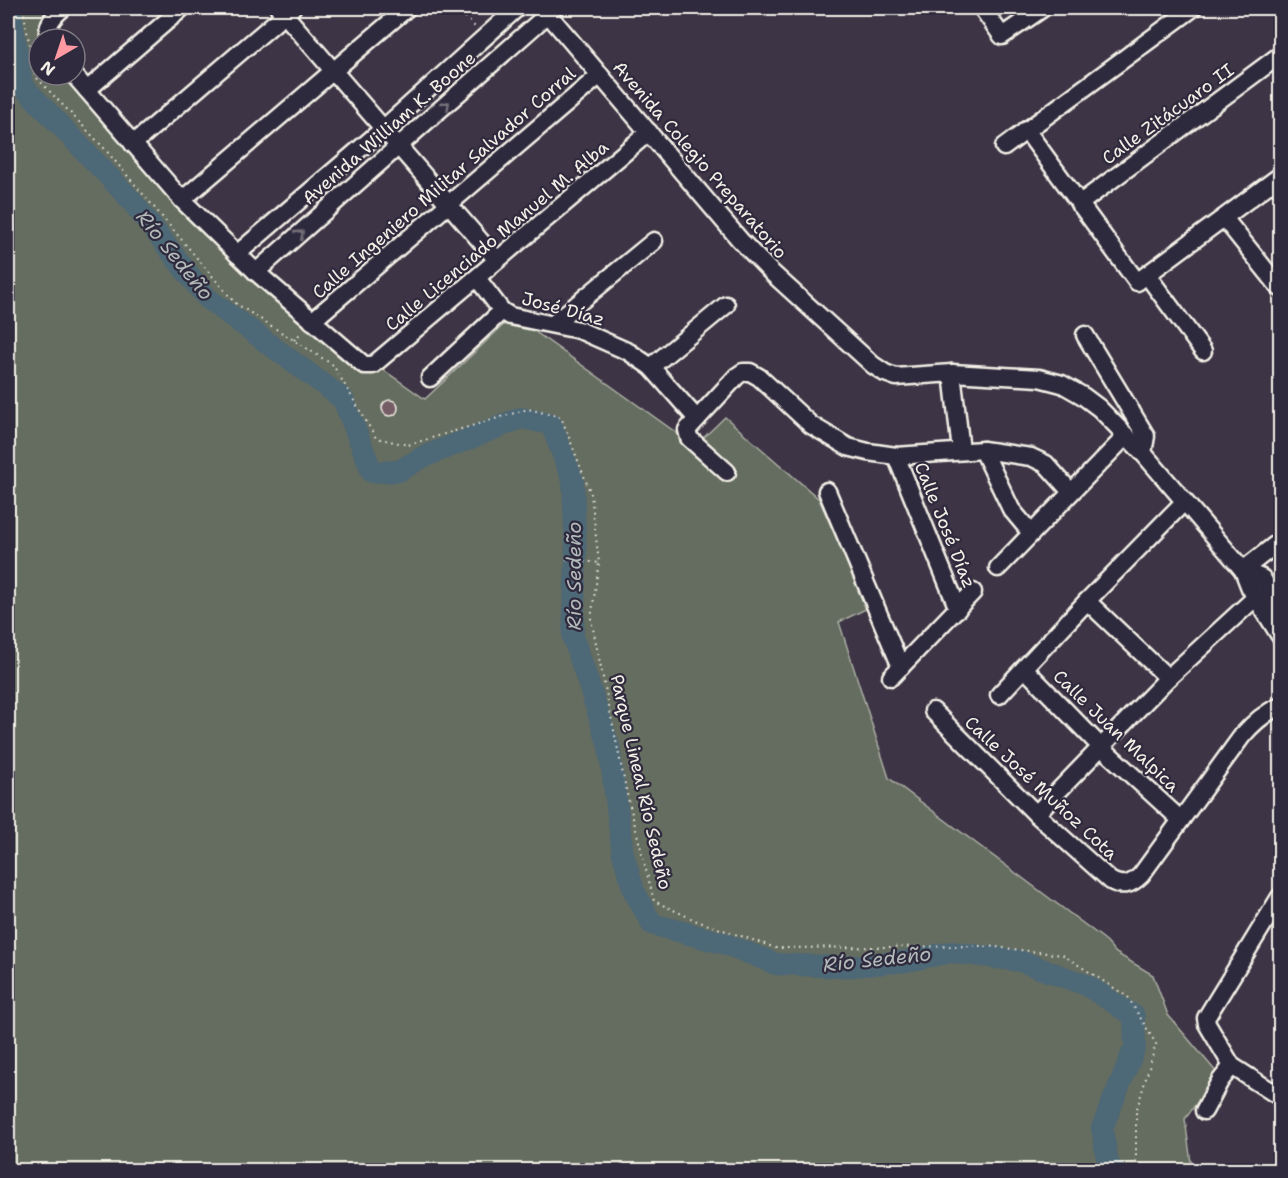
<svg xmlns="http://www.w3.org/2000/svg" width="1288" height="1178" font-family="'Shantell Sans',sans-serif">
	<style>
		.green { fill: #656d60; stroke: #acafa4; stroke-width: 1.5 }
		.lines { fill: none; stroke-linecap: round; stroke-linejoin: round }
		.river { stroke: #4e6776; stroke-width: 22 }
		.building { fill: #755d65; stroke: #f4f1e8; stroke-width: 1.5 }
		.minor-casing { stroke: #f4f1e8; stroke-width: 21 }
		.path { stroke: #f4f1e8; stroke-width: 2; stroke-dasharray: 1.5 4.5; stroke-linecap: butt }
		.minor { stroke: #2f2a3d; stroke-width: 16 }
		.oneway { stroke: #747079 }
		.labels { text-anchor: middle; dominant-baseline: central; stroke-width: 4.5; stroke-linejoin: round; paint-order: stroke }
		.street-label { font-size: 18px; fill: #f4f1e8; stroke: #2f2a3d }
		.water-label { font-size: 20px; font-style: italic; fill: #b2baba; stroke: #2f2a3d }
	</style>
	<rect width="100%" height="100%" fill="#3d3445"/>
	<filter id="ink" filterUnits="userSpaceOnUse"><feTurbulence type="fractalNoise" baseFrequency=".0167" numOctaves="2"/><feDisplacementMap in="SourceGraphic" scale="12" xChannelSelector="R" yChannelSelector="G"/><feConvolveMatrix kernelMatrix="1 2 1 2 8 2 1 2 1" color-interpolation-filters="sRGB"/></filter>
	<g filter="url(#ink)">
		<path class="green" d="M 8,8 L 62,8 L 49,39 L 39,39 L 39,75 L 75,75 L 264,286 L 425,399 L 513,316 L 695,446 L 725,417 L 819,499 L 868,608 L 839,622 L 889,778 L 1104,939 L 1116,953 L 1153,975 L 1168,1015 L 1218,1074 L 1185,1119 L 1192,1170 L 8,1170 Z"/>
		<g class="lines">
			<path class="river" d="M 10,8 L 22,85 L 131,200 L 207,298 L 343,399 L 372,472 L 399,471 L 423,457 L 521,418 L 551,424 L 573,481 L 576,555 L 573,637 L 609,746 L 623,854 L 634,891 L 652,924 L 723,943 L 776,964 L 843,967 L 907,961 L 951,952 L 1020,961 L 1086,985 L 1134,1016 L 1135,1047 L 1102,1128 L 1108,1164 L 1113,1170"/>
		</g>
		<circle class="building" cx="390" cy="408" r="8"/>
		<g class="lines">
			<g class="minor-casing">
				<g id="minor">
					<path d="M 279,8 L 497,260"/>
					<path d="M 540,8 L 548,14 L 740,240 L 771,272 L 873,365 L 885,373 L 896,377 L 952,373 L 1039,378 L 1062,384 L 1083,396 L 1099,408 L 1143,453 L 1243,570 L 1250,588 L 1280,636"/>
					<path d="M 982,8 L 1002,36 L 1043,8"/>
					<path d="M 48,39 C 46,25 53,16 63,8"/>
					<path d="M 74,75 L 182,200 L 256,272 L 364,365 L 373,365 L 649,132"/>
					<path d="M 87,90 L 182,8"/>
					<path d="M 1026,130 L 1137,282 L 1280,176"/>
					<path d="M 133,144 L 292,8"/>
					<path d="M 1004,147 L 1193,8"/>
					<path d="M 182,200 L 407,8"/>
					<path d="M 1079,204 L 1280,55"/>
					<path d="M 1224,218 L 1280,288"/>
					<path d="M 237,254 L 383,129 L 517,8"/>
					<path d="M 256,272 L 548,14"/>
					<path d="M 1147,275 L 1203,351"/>
					<path d="M 477,278 L 502,311 L 510,316 L 579,330 L 629,352 L 651,367 L 697,419 L 737,376 L 743,372 L 750,372 L 759,377 L 811,425 L 848,447 L 868,452 L 896,456 L 983,450 L 1031,457 L 1046,464 L 1071,492"/>
					<path d="M 312,321 L 600,75"/>
					<path d="M 553,324 L 654,241"/>
					<path d="M 1085,335 L 1146,436 L 1143,453"/>
					<path d="M 651,367 L 726,305"/>
					<path d="M 952,373 L 961,451"/>
					<path d="M 430,378 L 502,311"/>
					<path d="M 697,419 L 687,430 L 689,438 L 727,472"/>
					<path d="M 983,450 L 1011,509 L 1031,533"/>
					<path d="M 896,456 L 958,609"/>
					<path d="M 827,491 L 901,667"/>
					<path d="M 998,568 L 1126,436"/>
					<path d="M 1243,570 L 1262,578 L 1280,607"/>
					<path d="M 1243,570 L 1280,541"/>
					<path d="M 1087,601 L 1168,678"/>
					<path d="M 1025,669 L 1101,747 L 1181,820"/>
					<path d="M 891,677 L 973,592"/>
					<path d="M 999,695 L 1087,601 L 1184,502"/>
					<path d="M 933,711 L 1036,814 L 1111,881 C 1123,887 1131,885 1141,875 L 1242,736 C 1253,723 1264,713 1280,706"/>
					<path d="M 1036,814 L 1168,678 L 1256,597"/>
					<path d="M 1280,897 L 1206,1018 L 1207,1024 L 1232,1066 L 1280,1097"/>
					<path d="M 1204,1111 L 1220,1081 L 1232,1066"/>
				</g>
			</g>
			<g class="path">
				<path d="M 23,8 L 35,76 L 104,148 L 235,303 L 333,365 L 376,438 L 408,445 L 528,409 L 561,417 L 591,494 L 599,563 L 591,619 L 627,794 L 654,901 L 697,921 L 776,948 L 987,946 L 1063,955 L 1128,997 L 1156,1044 L 1136,1112 L 1136,1170"/>
				<path d="M 457,8 L 475,27"/>
				<path d="M 294,340 L 302,332"/>
				<path d="M 566,559 L 599,563"/>
			</g>
			<use href="#minor" class="minor"/>
		</g>
		<defs><path id="oneway-chevron" d="M-2-3.5L2.5 0L-2 3.5" fill="none" stroke-width="1.6" stroke-linecap="round" stroke-linejoin="round" transform="scale(1.5)"/></defs>
		<g class="oneway">
			<use href="#oneway-chevron" transform="translate(446 105) rotate(-42)"/>
			<use href="#oneway-chevron" transform="translate(300 234) rotate(-41)"/>
		</g>
	</g>
	<g class="labels">
		<g class="street-label">
			<text transform="translate(1168 114) rotate(-36)">Calle Zitácuaro II</text>
			<text transform="translate(389 128) rotate(-41)">Avenida William K. Boone</text>
			<text transform="translate(700 160) rotate(49)">Avenida Colegio Preparatorio</text>
			<text transform="translate(444 183) rotate(-41)">Calle Ingeniero Militar Salvador Corral</text>
			<text transform="translate(497 236) rotate(-40)">Calle Licenciado Manuel M. Alba</text>
			<text transform="translate(563 309) rotate(15)">José Díaz</text>
			<text transform="translate(945 525) rotate(68)">Calle José Díaz</text>
			<text transform="translate(1116 731) rotate(44)">Calle Juan Malpica</text>
			<text transform="translate(641 782) rotate(77)">Parque Lineal Río Sedeño</text>
			<text transform="translate(1041 788) rotate(43)">Calle José Muñoz Cota</text>
		</g>
		<g class="water-label">
			<text transform="translate(175 255) rotate(51)">Río Sedeño</text>
			<text transform="translate(574 576) rotate(-90)">Río Sedeño</text>
			<text transform="translate(877 959) rotate(-6)">Río Sedeño</text>
		</g>
	</g>
	<rect width="1288" height="1178" fill="none" stroke="#2f2a3d" stroke-width="30"/>
	<rect x="15" y="15" width="1258" height="1148" fill="none" stroke="#f4f1e8" stroke-width="2" filter="url(#ink)"/>
	<g transform="translate(57 57) rotate(219)"><circle r="28" fill="#2f2a3d" stroke="#7e7a81" stroke-width="1.5"/>
	<path d="M0-4.5L10 22L0 15L-10 22Z" fill="#ff9aa2"/>
	<text y="-9" font-size="16" font-weight="bold" text-anchor="middle" fill="#f4f1e8">N</text>
	</g>
</svg>
